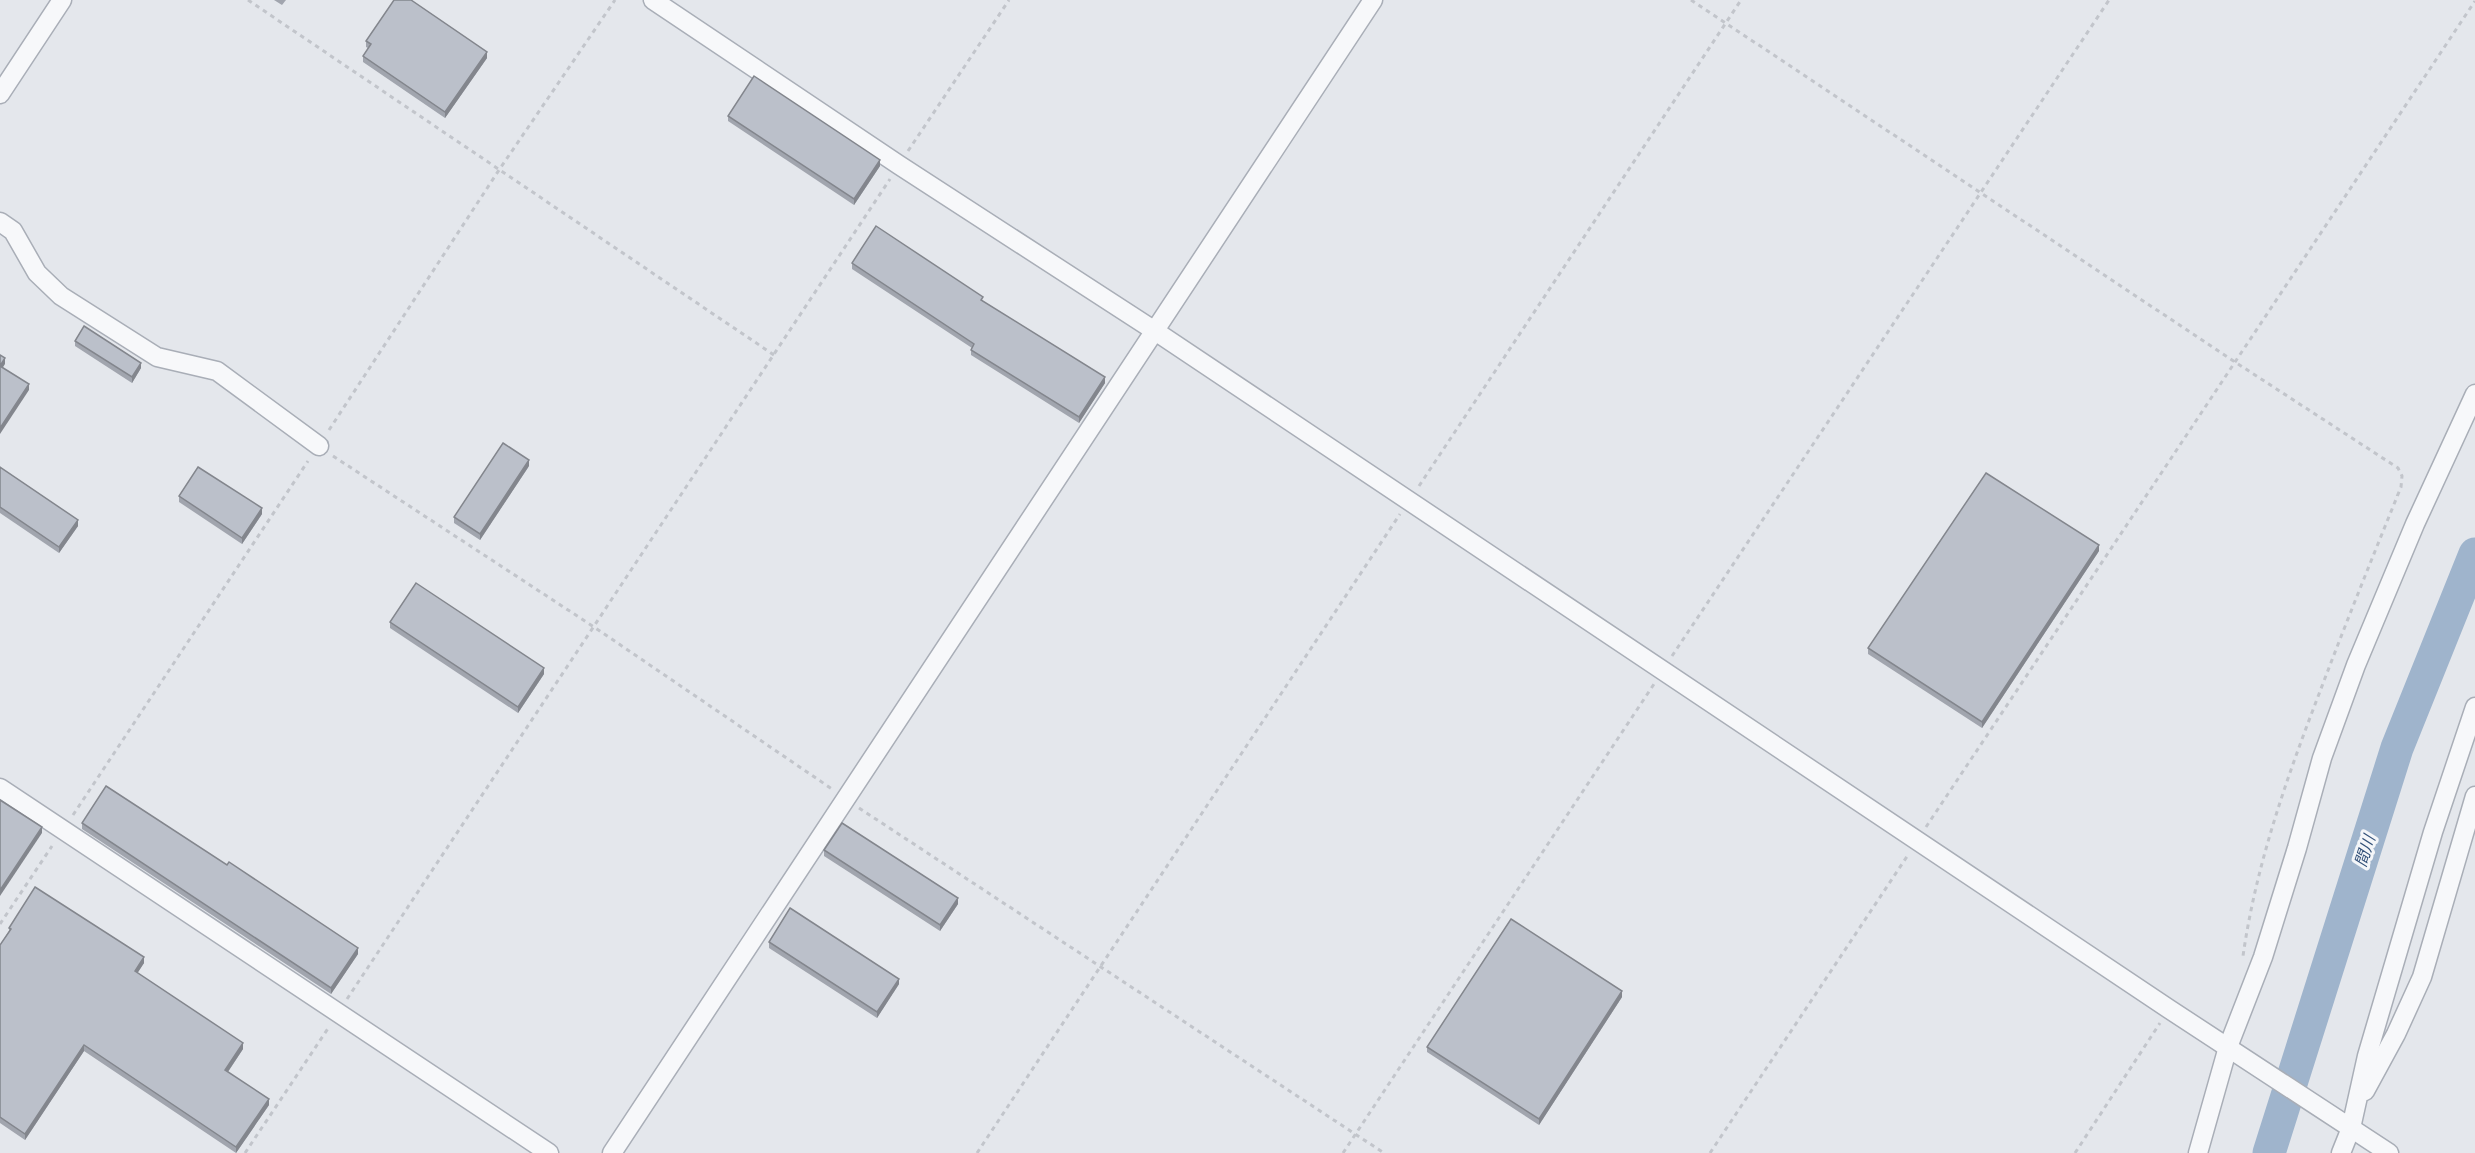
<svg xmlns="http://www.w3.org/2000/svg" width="2475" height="1153" font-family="'DejaVu Sans','Noto Sans JP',sans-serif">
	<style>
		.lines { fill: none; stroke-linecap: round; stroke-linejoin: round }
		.river { stroke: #9fb4cc; stroke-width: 33 }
		.minor-casing { stroke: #a9aeb7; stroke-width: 21 }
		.path { stroke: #c2c5cb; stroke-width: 3; stroke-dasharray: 4.5 4.5; stroke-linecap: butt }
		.minor { stroke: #f7f8fa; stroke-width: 18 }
		.wall { fill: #a1a5ae }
		.shaded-wall { fill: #83868d }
		.building { fill: #bbc0ca; stroke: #83868d; stroke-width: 1.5 }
		.labels { text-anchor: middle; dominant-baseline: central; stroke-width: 6; stroke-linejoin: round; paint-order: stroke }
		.water-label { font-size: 16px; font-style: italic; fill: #34527a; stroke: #f4f6f9 }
	</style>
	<rect width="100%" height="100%" fill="#e4e7ec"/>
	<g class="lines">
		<path class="river" d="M 2269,1153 L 2397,748 L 2475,554"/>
		<g class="minor-casing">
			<g id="minor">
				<path d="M 653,0 L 899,165 L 1155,331 L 2169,1009 L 2389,1153"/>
				<path d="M 0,94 L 62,0"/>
				<path d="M 0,222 L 13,231 L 37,273 L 61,296 L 157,357 L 217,371 L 319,446"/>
				<path d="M 0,788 L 549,1153"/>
				<path d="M 2365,1091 L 2396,1034 L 2422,977 L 2475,796"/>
				<path d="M 612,1153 L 1373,0"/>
				<path d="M 2198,1153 L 2228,1047 L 2263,957 L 2297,848 L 2322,758 L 2356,665 L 2415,524 L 2475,394"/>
				<path d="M 2341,1153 L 2351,1128 L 2367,1056 L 2433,832 L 2475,707"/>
			</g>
		</g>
		<g class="path">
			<path d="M 248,0 L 774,355"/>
			<path d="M 1691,0 L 2235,362 L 2398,468 L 2402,476 L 2401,487 C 2373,556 2345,625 2319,694 C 2286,780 2256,865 2243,956"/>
			<path d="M 908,151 L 1009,0"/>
			<path d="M 329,430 L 499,170 L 615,0"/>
			<path d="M 333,456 L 594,627 L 832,789"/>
			<path d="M 1419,486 L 1741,0"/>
			<path d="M 1672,656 L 2109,0"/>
			<path d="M 859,808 L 1384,1153"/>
			<path d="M 73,815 L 308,461"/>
			<path d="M 1926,827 L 2475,1"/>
			<path d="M 0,924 L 52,846"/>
			<path d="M 347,999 L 890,179"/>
			<path d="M 245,1153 L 329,1027"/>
			<path d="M 977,1153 L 1400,514"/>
			<path d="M 1343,1153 L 1654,684"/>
			<path d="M 1710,1153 L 1908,855"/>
			<path d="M 2075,1153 L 2160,1023"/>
		</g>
		<use href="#minor" class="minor"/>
	</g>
	<g class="wall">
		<path d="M 274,0 L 286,0 L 282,5 Z"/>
		<path d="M 366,41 L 487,58 L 445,118 L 363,62 L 363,56 L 368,48 L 366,47 Z"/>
		<path d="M 728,116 L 880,166 L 854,205 L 728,121 Z"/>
		<path d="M 852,263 L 983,301 L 1105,383 L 1079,423 L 971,355 L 971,350 L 972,348 L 852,269 Z"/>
		<path d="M 75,341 L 141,368 L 132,383 L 75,346 Z"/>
		<path d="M 529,466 L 480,540 L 454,523 L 454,517 Z"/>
		<path d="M 0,467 L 78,526 L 59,553 L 0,513 Z"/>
		<path d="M 179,496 L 262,514 L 242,544 L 179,502 Z"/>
		<path d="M 2099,551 L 1982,728 L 1868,654 L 1868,648 Z"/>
		<path d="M 390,622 L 544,674 L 518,713 L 390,628 Z"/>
		<path d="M 82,823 L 227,865 L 358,954 L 331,994 L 82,829 Z"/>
		<path d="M 824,850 L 958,904 L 940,931 L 824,856 Z"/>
		<path d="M 9,928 L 144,963 L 137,973 L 243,1049 L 228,1072 L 269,1105 L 236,1153 L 84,1051 L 25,1140 L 0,1123 L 0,945 L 9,931 Z"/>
		<path d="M 769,942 L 899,984 L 877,1018 L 769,948 Z"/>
		<path d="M 1622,997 L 1539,1125 L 1427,1052 L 1427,1047 Z"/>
	</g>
	<g class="shaded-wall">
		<path d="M 487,52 L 487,58 L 445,118 L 445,112 Z"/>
		<path d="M 880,160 L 880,166 L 854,205 L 854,199 Z"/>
		<path d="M 5,358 L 5,364 L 0,372 L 0,366 Z"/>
		<path d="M 141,363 L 141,368 L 132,383 L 132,377 Z"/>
		<path d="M 1105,377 L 1105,383 L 1079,423 L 1079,417 Z"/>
		<path d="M 29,384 L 29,390 L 0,434 L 0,428 Z"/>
		<path d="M 529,460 L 529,466 L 480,540 L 480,534 Z"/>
		<path d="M 262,508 L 262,514 L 242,544 L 242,538 Z"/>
		<path d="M 78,520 L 78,526 L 59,553 L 59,547 Z"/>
		<path d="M 2099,545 L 2099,551 L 1982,728 L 1982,722 Z"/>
		<path d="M 544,668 L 544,674 L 518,713 L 518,707 Z"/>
		<path d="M 42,827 L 42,833 L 0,896 L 0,890 Z"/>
		<path d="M 958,898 L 958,904 L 940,931 L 940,925 Z"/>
		<path d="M 358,948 L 358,954 L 331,994 L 331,988 Z"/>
		<path d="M 144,957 L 144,963 L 135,977 L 135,971 Z"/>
		<path d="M 899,979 L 899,984 L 877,1018 L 877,1012 Z"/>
		<path d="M 1622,991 L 1622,997 L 1539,1125 L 1539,1119 Z"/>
		<path d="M 243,1043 L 243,1049 L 225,1076 L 225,1070 Z"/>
		<path d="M 84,1045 L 84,1051 L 25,1140 L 25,1134 Z"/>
		<path d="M 269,1099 L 269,1105 L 236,1153 L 236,1147 Z"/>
	</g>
	<g class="building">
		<path d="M 394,0 L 411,0 L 487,52 L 445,112 L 363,56 L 371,44 L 366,41 Z"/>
		<path d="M 754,76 L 880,160 L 854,199 L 728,116 Z"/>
		<path d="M 876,226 L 983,297 L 981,300 L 1105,377 L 1079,417 L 971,350 L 974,344 L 852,263 Z"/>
		<path d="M 84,326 L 141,363 L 132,377 L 75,341 Z"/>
		<path d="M 0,355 L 5,358 L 0,366 L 29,384 L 0,428 Z"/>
		<path d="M 503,443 L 529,460 L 480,534 L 454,517 Z"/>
		<path d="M 0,467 L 78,520 L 59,547 L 0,507 Z"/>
		<path d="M 198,467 L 262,508 L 242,538 L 179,496 Z"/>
		<path d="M 1986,473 L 2099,545 L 1982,722 L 1868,648 Z"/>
		<path d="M 416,583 L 544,668 L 518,707 L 390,622 Z"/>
		<path d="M 106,786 L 227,865 L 229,862 L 358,948 L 331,988 L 82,823 Z"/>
		<path d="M 0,800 L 42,827 L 0,890 Z"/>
		<path d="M 842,823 L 958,898 L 940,925 L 824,850 Z"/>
		<path d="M 35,887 L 144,957 L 135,971 L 243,1043 L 225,1070 L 269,1099 L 236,1147 L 84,1045 L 25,1134 L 0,1117 L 0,945 L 11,929 L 9,928 Z"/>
		<path d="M 790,908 L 899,979 L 877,1012 L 769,942 Z"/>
		<path d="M 1511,919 L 1622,991 L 1539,1119 L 1427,1047 Z"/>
	</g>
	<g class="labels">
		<g class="water-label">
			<text transform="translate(2365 851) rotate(-72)">間川</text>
		</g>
	</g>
</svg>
